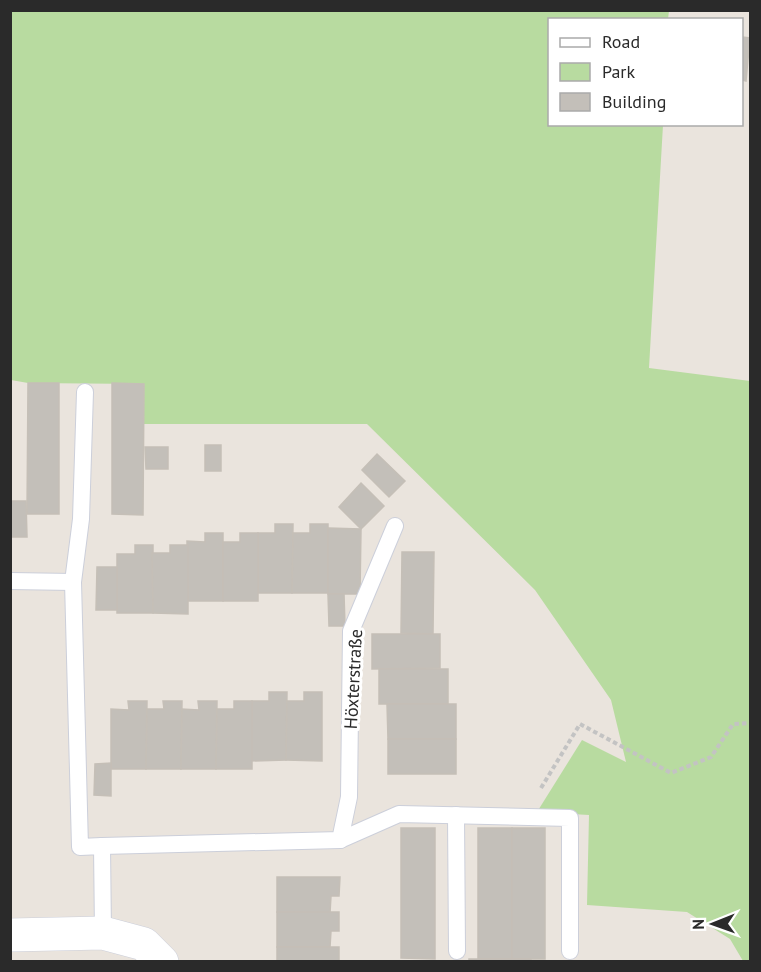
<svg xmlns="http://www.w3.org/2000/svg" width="761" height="972" font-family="'PT Sans',sans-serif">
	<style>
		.green { fill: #b8dba0 }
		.building { fill: #c3bfb9; stroke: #c5bfb7; stroke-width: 1.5 }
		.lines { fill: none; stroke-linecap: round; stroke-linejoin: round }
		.lane-casing { stroke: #cccfda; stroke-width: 18 }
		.street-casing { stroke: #cccfda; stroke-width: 34 }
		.path { stroke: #c3c3c3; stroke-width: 4; stroke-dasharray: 4.5 3; stroke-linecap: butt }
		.lane { stroke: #fff; stroke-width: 16 }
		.street { stroke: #fff; stroke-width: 33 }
		.labels { text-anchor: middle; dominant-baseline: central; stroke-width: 6; stroke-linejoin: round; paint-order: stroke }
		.street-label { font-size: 18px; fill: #2a2a2a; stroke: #fff }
	</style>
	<rect width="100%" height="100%" fill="#eae4dd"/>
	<path class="green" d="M 10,11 L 669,11 L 668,19 L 550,20 L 550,124 L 663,125 L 649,368 L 750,381 L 750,961 L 743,961 L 730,939 L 687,912 L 587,905 L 589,815 L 537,812 L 582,740 L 626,762 L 611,700 L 535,590 L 367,424 L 144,424 L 143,384 L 28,383 L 11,380 Z"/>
	<g class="building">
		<path d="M 742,37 L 750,38 L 746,81 L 742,80 Z"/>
		<path d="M 28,383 L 59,383 L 59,514 L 27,514 Z"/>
		<path d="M 112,383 L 144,384 L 143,515 L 112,514 Z"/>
		<rect x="205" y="445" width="16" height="26"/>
		<path d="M 145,447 L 168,447 L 168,469 L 146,469 Z"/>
		<path d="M 377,454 L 405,481 L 389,497 L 362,470 Z"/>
		<path d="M 361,483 L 384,506 L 361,529 L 339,507 Z"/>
		<path d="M 10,501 L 26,501 L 27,537 L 10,537 Z"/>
		<path d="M 275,524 L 293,524 L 292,593 L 258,593 L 258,533 L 275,533 Z"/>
		<path d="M 310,524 L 328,524 L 328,593 L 292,593 L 293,533 L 310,533 Z"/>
		<path d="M 328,528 L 361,529 L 360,594 L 328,594 Z"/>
		<path d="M 205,533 L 223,533 L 223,601 L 188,601 L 187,541 L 205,542 Z"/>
		<path d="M 240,533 L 258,533 L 258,601 L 223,601 L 223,542 L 240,542 Z"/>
		<path d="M 135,545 L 153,545 L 153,613 L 117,613 L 117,554 L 135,554 Z"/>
		<path d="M 170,545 L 188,545 L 188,614 L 153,613 L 152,553 L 170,553 Z"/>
		<path d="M 402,552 L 434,552 L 433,634 L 401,633 Z"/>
		<path d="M 97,567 L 117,567 L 117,610 L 96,610 Z"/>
		<path d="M 328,594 L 344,594 L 345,626 L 329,626 Z"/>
		<path d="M 372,634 L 440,634 L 440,668 L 372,669 Z"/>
		<rect x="379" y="669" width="69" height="35"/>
		<path d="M 269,692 L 287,692 L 286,760 L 251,761 L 252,701 L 269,701 Z"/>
		<path d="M 304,692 L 322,692 L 322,761 L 286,760 L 287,701 L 304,701 Z"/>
		<path d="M 128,701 L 147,701 L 146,769 L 111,769 L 111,709 L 129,710 Z"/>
		<path d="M 163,701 L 182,701 L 181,769 L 146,769 L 147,709 L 164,709 Z"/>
		<path d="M 198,701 L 217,701 L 216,769 L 181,769 L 182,709 L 199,710 Z"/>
		<path d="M 234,701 L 252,701 L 252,769 L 216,769 L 217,709 L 234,709 Z"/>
		<path d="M 387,704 L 456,704 L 456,739 L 388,739 Z"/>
		<rect x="388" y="739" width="68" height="35"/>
		<path d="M 111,763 L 111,796 L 94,795 L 95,764 Z"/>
		<path d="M 401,828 L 435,828 L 435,959 L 401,958 Z"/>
		<rect x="478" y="828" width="34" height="131"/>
		<rect x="512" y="828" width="33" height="131"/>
		<path d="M 277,877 L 340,877 L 339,896 L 331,896 L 330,913 L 277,912 Z"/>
		<path d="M 277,912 L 339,912 L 339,931 L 331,931 L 330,947 L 277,947 Z"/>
		<rect x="277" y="947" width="62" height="15"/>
		<rect x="469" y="959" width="62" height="3"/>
	</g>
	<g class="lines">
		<g class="lane-casing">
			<g id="lane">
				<path d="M 85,392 L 81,519 L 73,582 L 80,847 L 102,846 L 103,933"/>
				<path d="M 10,581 L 73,582"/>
				<path d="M 456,815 L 457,951"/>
				<path d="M 340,840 L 399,814 L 570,818 L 570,951"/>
				<path d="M 102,846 L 340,840 L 349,797 L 351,631 L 395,526"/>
			</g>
		</g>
		<g class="street-casing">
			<path id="street" d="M 10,935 L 103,933 L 144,944 L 162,962"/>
		</g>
		<path class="path" d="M 541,788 L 580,724 L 671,773 L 711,757 L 733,724 L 750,723"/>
		<use href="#lane" class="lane"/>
		<use href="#street" class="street"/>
	</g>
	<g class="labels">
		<g class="street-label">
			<text transform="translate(353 679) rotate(-87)">Höxterstraße</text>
		</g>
	</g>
	<rect width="761" height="972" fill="none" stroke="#2a2a2a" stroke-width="24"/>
	<rect x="548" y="18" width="195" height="108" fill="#ffffff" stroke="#aaaaaa" stroke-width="1.5"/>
	<rect x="560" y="38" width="30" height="9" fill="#ffffff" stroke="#aaaaaa" stroke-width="1.5"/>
	<text x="602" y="48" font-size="18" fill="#2a2a2a">Road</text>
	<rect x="560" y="63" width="30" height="18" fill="#b8dba0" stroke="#aaaaaa" stroke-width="1.5"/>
	<text x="602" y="78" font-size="18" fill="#2a2a2a">Park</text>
	<rect x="560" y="93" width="30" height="18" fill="#c3bfb9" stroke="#aaaaaa" stroke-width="1.5"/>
	<text x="602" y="108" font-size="18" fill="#2a2a2a">Building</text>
	<g transform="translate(713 924) rotate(269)" stroke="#ffffff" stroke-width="4.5" paint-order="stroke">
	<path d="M0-4.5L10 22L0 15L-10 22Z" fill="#2a2a2a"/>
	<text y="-9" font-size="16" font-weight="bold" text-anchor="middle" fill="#2a2a2a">N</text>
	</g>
</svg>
